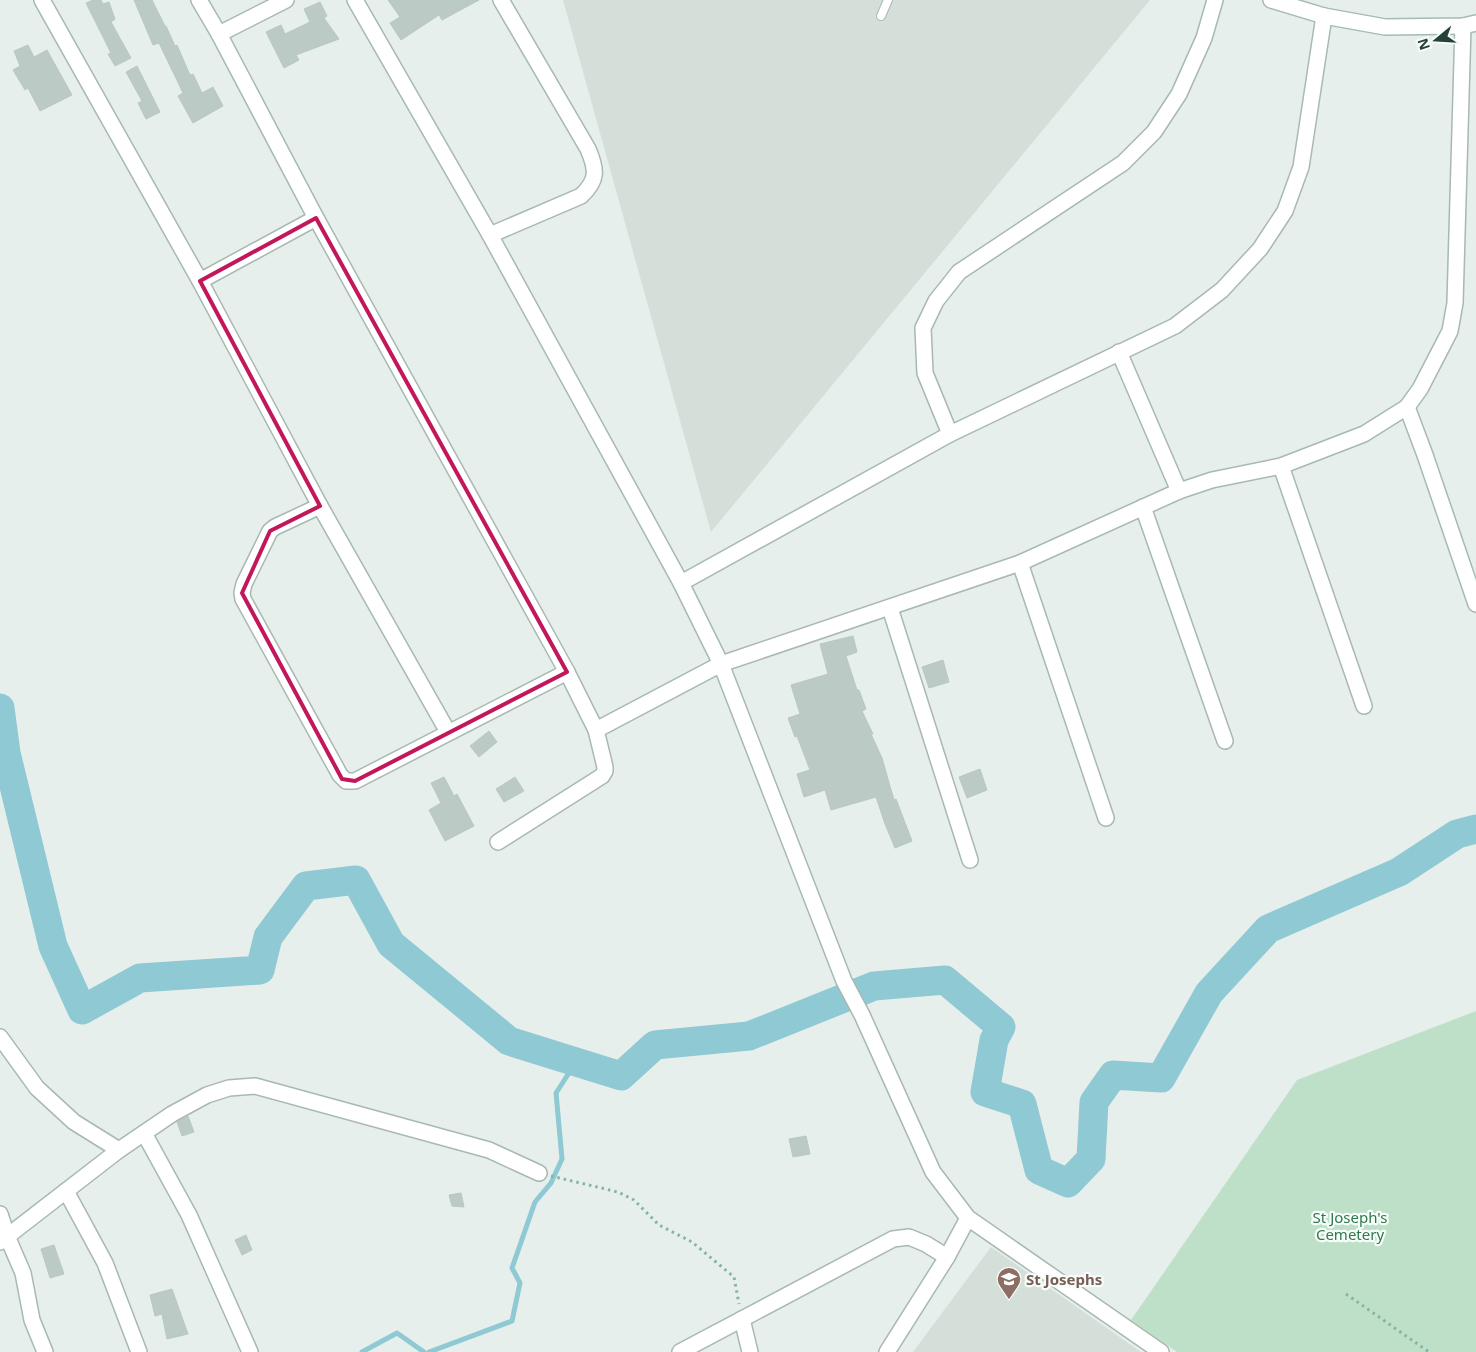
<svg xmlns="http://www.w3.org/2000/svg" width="1476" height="1352" font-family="'Noto Sans',sans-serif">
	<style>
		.built { fill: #d4dfda }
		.green { fill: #bfe0c8 }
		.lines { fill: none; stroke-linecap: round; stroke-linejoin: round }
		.stream { stroke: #8ec9d4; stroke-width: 5 }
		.river { stroke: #8ec9d4; stroke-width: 29 }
		.building { fill: #bbcac4; stroke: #b8c9c2 }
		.lane-casing { stroke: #a8b8b2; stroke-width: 10 }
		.street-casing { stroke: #a8b8b2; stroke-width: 18 }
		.secondary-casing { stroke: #a4bbb3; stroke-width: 18 }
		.path { stroke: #86b3a5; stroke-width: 3; stroke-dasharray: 2.5 4; stroke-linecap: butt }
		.lane { stroke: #fff; stroke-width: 8 }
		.street { stroke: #fff; stroke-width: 15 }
		.secondary { stroke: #fff; stroke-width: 15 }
		.marked { fill: none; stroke: #c2185b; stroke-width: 4; stroke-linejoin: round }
		.labels { text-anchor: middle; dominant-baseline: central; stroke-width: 4.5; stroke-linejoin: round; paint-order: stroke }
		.park-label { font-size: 15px; fill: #2d7a4b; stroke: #f7fbf9 }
		.education-label { font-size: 15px; font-weight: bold; fill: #785e54; stroke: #f7fbf9; text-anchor: start }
	</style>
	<rect width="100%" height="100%" fill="#e6efeb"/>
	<g class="built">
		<path d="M 563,0 L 1150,0 L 711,532 Z"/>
		<path d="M 991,1247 L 1141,1352 L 913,1352 Z"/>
	</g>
	<path class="green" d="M 1476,1011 L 1476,1352 L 1177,1352 L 1131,1320 L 1297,1080 Z"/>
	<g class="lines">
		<g class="stream">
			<path d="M 362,1352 L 397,1333 L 424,1352"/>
			<path d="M 429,1352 L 512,1321 L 520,1283 L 512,1268 L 535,1202 L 551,1183 L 562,1159 L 556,1093 L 576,1062"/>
		</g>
		<path class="river" d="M 0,708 L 6,753 L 53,946 L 82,1010 L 140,978 L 260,970 L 268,937 L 306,886 L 356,880 L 391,944 L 509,1041 L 621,1076 L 655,1045 L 749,1036 L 874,986 L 945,980 L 1001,1027 L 994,1040 L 985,1092 L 1022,1104 L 1039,1170 L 1068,1183 L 1091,1159 L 1094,1102 L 1113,1075 L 1161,1078 L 1209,993 L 1268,929 L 1399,872 L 1457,834 L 1476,829"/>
	</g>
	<g class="building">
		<path d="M 93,0 L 101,0 L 103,4 L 109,2 L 115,19 L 111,22 L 131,58 L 115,66 L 108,54 L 111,53 L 86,3 Z"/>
		<path d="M 134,0 L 152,0 L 165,26 L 166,26 L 175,46 L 177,45 L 190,75 L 193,74 L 202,93 L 213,87 L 223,106 L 193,123 L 178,96 L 183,93 L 159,43 L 153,45 Z"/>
		<path d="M 388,0 L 479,0 L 442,20 L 439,15 L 401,40 L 390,23 L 400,17 Z"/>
		<path d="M 320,2 L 327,16 L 324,18 L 339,39 L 296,55 L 299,60 L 284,68 L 266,32 L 281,25 L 285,34 L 310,22 L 304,9 Z"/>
		<path d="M 28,45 L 34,57 L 47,50 L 72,95 L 40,111 L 28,88 L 25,90 L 13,70 L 20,66 L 14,51 Z"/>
		<path d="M 137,66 L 160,112 L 146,119 L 138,103 L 142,101 L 126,72 Z"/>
		<path d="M 853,636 L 857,652 L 846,656 L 857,690 L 859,690 L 866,709 L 862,711 L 873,734 L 871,734 L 882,758 L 894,800 L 896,799 L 912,841 L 895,848 L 885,824 L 876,797 L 831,810 L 825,790 L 804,797 L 797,774 L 810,770 L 797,736 L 795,737 L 788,718 L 800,714 L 791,685 L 828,674 L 820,644 Z"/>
		<path d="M 943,660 L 949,682 L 929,688 L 922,667 Z"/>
		<path d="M 489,731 L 497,742 L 479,757 L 470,746 Z"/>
		<path d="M 980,769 L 987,790 L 967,798 L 959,777 Z"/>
		<path d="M 444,777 L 454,796 L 457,794 L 474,826 L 445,841 L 429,810 L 441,803 L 431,783 Z"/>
		<path d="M 515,777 L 524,791 L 504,802 L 496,789 Z"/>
		<path d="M 188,1116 L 194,1132 L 182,1136 L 177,1122 Z"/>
		<path d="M 806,1136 L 810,1154 L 793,1157 L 789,1139 Z"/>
		<path d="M 461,1193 L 464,1207 L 452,1206 L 449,1195 Z"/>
		<path d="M 246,1235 L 252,1250 L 242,1255 L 235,1240 Z"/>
		<path d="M 54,1245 L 64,1274 L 50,1278 L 41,1249 Z"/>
		<path d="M 172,1289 L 188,1334 L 167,1339 L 162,1314 L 155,1316 L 150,1295 Z"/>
	</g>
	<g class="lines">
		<g class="lane-casing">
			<path id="lane" d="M 881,16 L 888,0"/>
		</g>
		<g class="street-casing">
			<g id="street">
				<path d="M 42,0 L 200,281 L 320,506 L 275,527 L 270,531 L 244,584 L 242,593 L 243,599 L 340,775 L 346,781 L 355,781 L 567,672"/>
				<path d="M 199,0 L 219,34 L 316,218 L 567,672 L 596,730"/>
				<path d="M 355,0 L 490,235 L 681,583 L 721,664 L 844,981 L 862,1015 L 933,1172 L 968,1218 L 1161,1352"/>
				<path d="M 219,34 L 286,0"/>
				<path d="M 490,235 L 581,196 C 598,180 597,170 588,149 L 501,0"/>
				<path d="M 200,281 L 316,218"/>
				<path d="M 1119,352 L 1179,491"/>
				<path d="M 1407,407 L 1425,455 L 1476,604"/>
				<path d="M 950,434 L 925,373 L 923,328 L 936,301 L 959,272 L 1123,163 L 1154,132 L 1179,94 L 1204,38 L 1215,0"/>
				<path d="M 1281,466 L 1364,706"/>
				<path d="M 320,506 L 448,732"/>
				<path d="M 1143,507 L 1225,741"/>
				<path d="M 1020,563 L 1106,818"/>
				<path d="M 681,583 L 950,434 L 1175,326 L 1222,290 L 1260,249 L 1285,211 L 1301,167 L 1324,16"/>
				<path d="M 890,608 L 970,860"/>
				<path d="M 498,842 L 602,776 L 605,771 L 605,767 L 596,730 L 721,664 L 1020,563 L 1179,491 L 1212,480 L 1281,466 L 1364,434 L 1407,407 L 1420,389 L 1450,331 L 1455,303 L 1463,26"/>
				<path d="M 0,1037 L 37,1088 L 74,1122 L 119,1150"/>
				<path d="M 144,1133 L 189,1215 L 250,1352"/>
				<path d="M 66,1191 L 105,1263 L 139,1352"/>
				<path d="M 0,1214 L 7,1236 L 23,1273 L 32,1320 L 45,1352"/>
				<path d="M 0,1242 L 119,1150 L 172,1114 L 207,1095 L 229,1088 L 255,1086 L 489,1150 L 539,1173"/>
				<path d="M 742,1319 L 750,1352"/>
				<path d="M 680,1352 L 893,1239 L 909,1237 L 926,1244 L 947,1257 L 968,1218"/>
				<path d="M 887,1352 L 947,1257"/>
			</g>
		</g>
		<g class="secondary-casing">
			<path id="secondary" d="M 1271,0 L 1324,16 L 1385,27 L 1463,26 L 1476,23"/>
		</g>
		<g class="path">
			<path d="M 551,1176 L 618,1192 L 634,1200 L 659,1225 L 692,1242 L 734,1277 L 739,1304"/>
			<path d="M 1346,1294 L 1429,1352"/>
		</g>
		<use href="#lane" class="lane"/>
		<use href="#street" class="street"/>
		<use href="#secondary" class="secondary"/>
	</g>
	<path class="marked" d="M 316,218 L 567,672 L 355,781 L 342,779 L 242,593 L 270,531 L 320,506 L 200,281 Z"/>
	<defs>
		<g id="university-pin" transform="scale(1.25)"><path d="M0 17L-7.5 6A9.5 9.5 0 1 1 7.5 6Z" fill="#8d6e63" stroke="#f7fbf9"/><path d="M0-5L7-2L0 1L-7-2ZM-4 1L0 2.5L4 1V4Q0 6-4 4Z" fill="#fff"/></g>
	</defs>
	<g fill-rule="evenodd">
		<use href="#university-pin" x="1009" y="1279"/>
	</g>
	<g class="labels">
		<g class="park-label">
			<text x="1350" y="1217">St Joseph's<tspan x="1350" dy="17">Cemetery</tspan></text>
		</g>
		<g class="education-label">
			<text x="1026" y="1279">St Josephs</text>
		</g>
	</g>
	<g transform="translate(1436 40) rotate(252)" stroke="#f7fbf9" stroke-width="4" paint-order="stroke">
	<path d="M0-4L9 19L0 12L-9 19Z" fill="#24423a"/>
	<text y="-8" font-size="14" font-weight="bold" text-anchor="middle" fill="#24423a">N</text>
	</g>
</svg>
